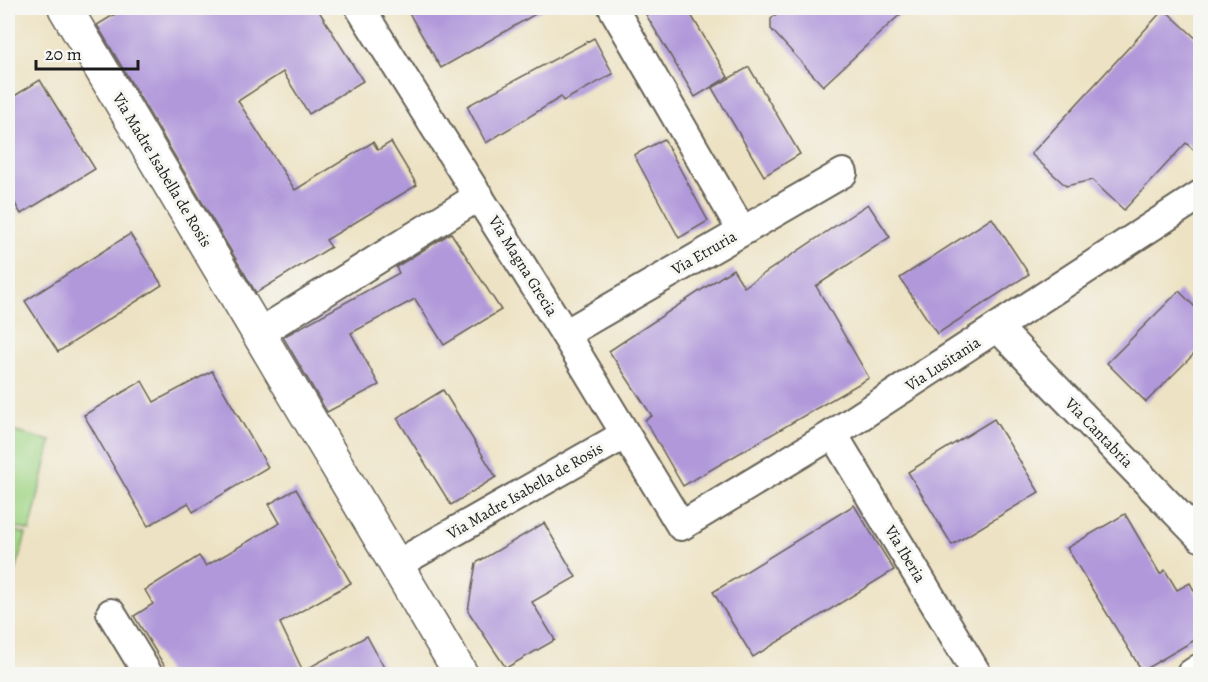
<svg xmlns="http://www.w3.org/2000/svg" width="1208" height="682" font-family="Alegreya,serif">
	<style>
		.green { fill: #9fd484; stroke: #5e7850; stroke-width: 1.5 }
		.building { fill: #b198da }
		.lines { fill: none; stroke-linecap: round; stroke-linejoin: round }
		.minor-casing { stroke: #656156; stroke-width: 32 }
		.tertiary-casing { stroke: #656156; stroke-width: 36 }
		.minor { stroke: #fff; stroke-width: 28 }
		.tertiary { stroke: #fff; stroke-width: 33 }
		.labels { text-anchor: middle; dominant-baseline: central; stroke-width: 6; stroke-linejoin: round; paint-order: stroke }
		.street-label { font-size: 16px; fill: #1c1c1c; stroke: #f6f6f2 }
	</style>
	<rect width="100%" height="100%" fill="#f6f6f2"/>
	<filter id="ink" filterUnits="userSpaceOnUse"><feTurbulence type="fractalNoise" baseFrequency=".0167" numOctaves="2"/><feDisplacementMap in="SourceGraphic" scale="12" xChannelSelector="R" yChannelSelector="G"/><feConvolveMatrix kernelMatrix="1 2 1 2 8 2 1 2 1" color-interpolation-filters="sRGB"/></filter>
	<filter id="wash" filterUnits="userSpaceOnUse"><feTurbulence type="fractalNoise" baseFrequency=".008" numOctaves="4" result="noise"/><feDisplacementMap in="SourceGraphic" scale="24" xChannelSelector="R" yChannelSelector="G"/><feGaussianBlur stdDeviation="1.35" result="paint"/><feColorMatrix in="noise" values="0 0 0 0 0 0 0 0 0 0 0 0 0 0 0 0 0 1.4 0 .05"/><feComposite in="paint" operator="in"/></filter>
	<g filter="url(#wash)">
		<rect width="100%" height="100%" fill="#ede2c3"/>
		<g class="green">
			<path d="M 8,430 L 51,441 L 30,531 L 8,525 Z"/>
			<path d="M 8,529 L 26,534 L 8,598 Z"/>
		</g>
		<g id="blocks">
			<g class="building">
				<path d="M 125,8 L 317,8 L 363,81 L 309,114 L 283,72 L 238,101 L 295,190 L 373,142 L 378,150 L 391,142 L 417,185 L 326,240 L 331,247 L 256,293 L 97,25 Z"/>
				<path d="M 406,8 L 546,8 L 441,68 Z"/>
				<path d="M 642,8 L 687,8 L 728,77 L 695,97 Z"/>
				<path d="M 783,8 L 907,8 L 823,86 L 771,29 L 771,19 Z"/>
				<path d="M 1164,9 L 1200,42 L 1200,156 L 1186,143 L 1124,210 L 1092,180 L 1066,186 L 1031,154 Z"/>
				<path d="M 594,38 L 613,74 L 563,101 L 561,97 L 486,143 L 467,106 Z"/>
				<path d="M 749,67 L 800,154 L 764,176 L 712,88 Z"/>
				<path d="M 40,80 L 95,169 L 21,214 L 8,192 L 8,100 Z"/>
				<path d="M 664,139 L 708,221 L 679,238 L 634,155 Z"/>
				<path d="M 868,204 L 890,237 L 816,286 L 869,378 L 683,486 L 645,420 L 652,416 L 609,351 L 733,269 L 744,287 Z"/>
				<path d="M 992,218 L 1029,274 L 937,334 L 900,278 Z"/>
				<path d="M 451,233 L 501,310 L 444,345 L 415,299 L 351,333 L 379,385 L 327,412 L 283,337 L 399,273 L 396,267 Z"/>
				<path d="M 130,234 L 162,285 L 58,352 L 25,301 Z"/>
				<path d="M 1179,291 L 1200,312 L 1200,348 L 1146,402 L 1107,363 Z"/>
				<path d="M 212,371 L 268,467 L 193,512 L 188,503 L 148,526 L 84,415 L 142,381 L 154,402 Z"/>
				<path d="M 443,390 L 496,477 L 451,505 L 397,418 Z"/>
				<path d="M 994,419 L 1039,492 L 952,545 L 908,472 Z"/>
				<path d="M 296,489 L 351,583 L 280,623 L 303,671 L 367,636 L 388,675 L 170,675 L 134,616 L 153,604 L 145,590 L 199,556 L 206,566 L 280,523 L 269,504 Z"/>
				<path d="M 854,505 L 894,570 L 753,657 L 713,592 Z"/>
				<path d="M 1125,514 L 1160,574 L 1165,570 L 1177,590 L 1190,583 L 1200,602 L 1200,637 L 1142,671 L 1067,548 Z"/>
				<path d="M 544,523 L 576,577 L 532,602 L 555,640 L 506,668 L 468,611 L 476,563 Z"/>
			</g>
		</g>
	</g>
	<g filter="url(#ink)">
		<use href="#blocks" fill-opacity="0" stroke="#656156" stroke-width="1.5"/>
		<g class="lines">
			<g class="minor-casing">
				<g id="minor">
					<path d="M 360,8 L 565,334 L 681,526 L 833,434 L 1200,195"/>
					<path d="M 613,8 L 742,231"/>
					<path d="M 998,328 L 1200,537"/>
					<path d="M 259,333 L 479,196"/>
					<path d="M 565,334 L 843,173"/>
					<path d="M 833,434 L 977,674"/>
					<path d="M 396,565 L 624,435"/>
					<path d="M 111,613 L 148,674"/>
					<path d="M 1191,674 L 1200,668"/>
				</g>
			</g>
			<g class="tertiary-casing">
				<path id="tertiary" d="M 65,8 L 461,674"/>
			</g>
			<use href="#minor" class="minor"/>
			<use href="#tertiary" class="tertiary"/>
		</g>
	</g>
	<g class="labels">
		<g class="street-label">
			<text transform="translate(162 170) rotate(59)">Via Madre Isabella de Rosis</text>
			<text transform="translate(704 253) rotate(-30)">Via Etruria</text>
			<text transform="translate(523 266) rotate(58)">Via Magna Grecia</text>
			<text transform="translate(943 364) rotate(-33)">Via Lusitania</text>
			<text transform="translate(1099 433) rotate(46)">Via Cantabria</text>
			<text transform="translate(525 491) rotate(-30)">Via Madre Isabella de Rosis</text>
			<text transform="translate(905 554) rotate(59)">Via Iberia</text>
		</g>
	</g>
	<rect width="1208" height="682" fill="none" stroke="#f6f6f2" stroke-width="30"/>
	<path d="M36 60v9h102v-9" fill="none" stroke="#1c1c1c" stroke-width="3"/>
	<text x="45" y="60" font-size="18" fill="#1c1c1c" stroke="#f6f6f2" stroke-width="4.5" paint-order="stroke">20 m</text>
</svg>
